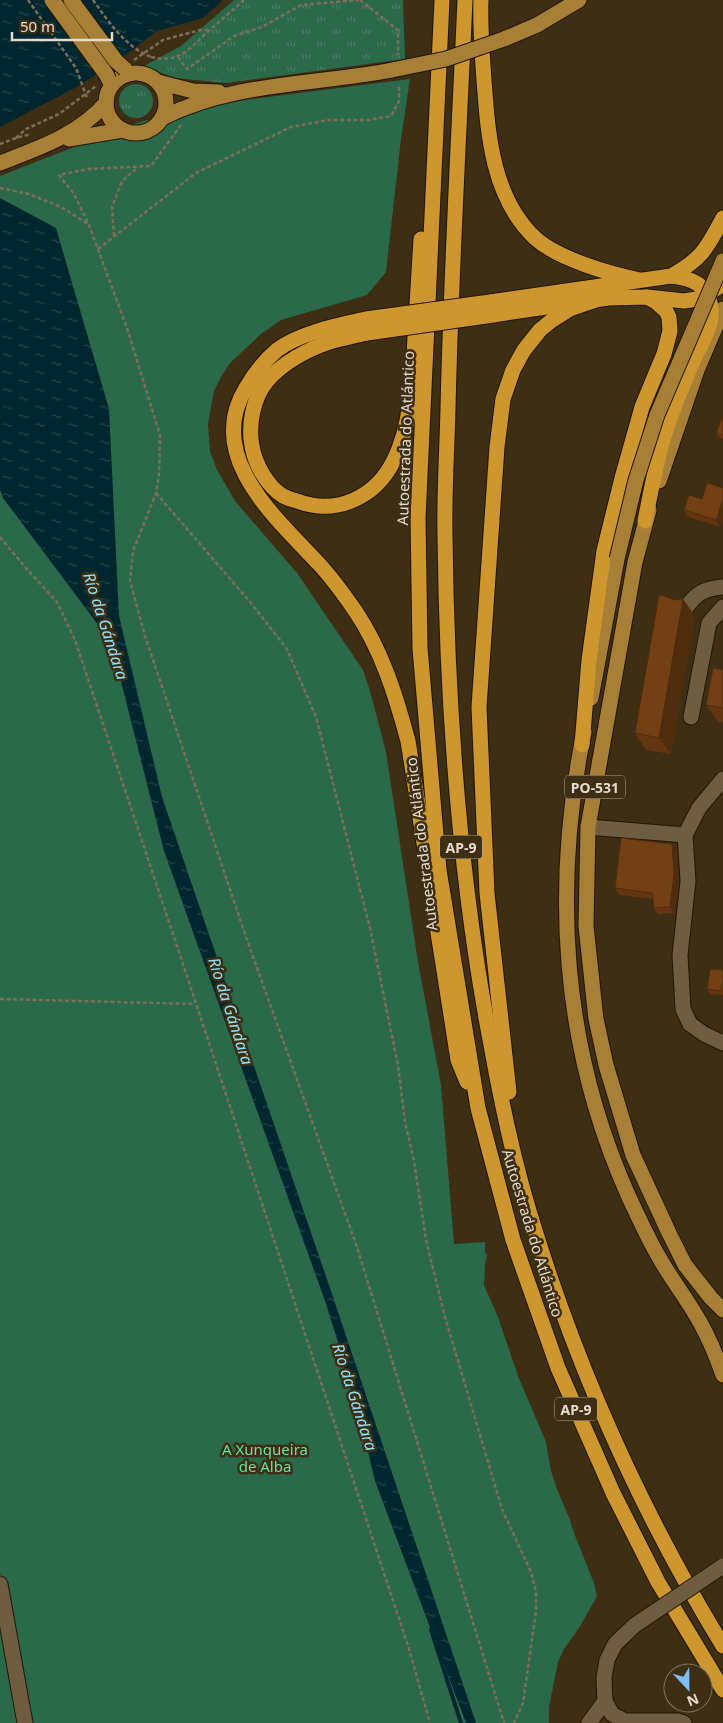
<svg xmlns="http://www.w3.org/2000/svg" width="723" height="1723" font-family="'Noto Sans',sans-serif">
	<style>
		.grass { fill: url(#grass-tufts) }
		.park { fill: #2a694a }
		.water { fill: url(#water-ripples) }
		.lines { fill: none; stroke-linecap: round; stroke-linejoin: round }
		.stream { stroke: #00272f; stroke-width: 4 }
		.minor-casing { stroke: #241600; stroke-width: 17 }
		.major-casing { stroke: #241600; stroke-width: 17 }
		.highway-casing { stroke: #241600; stroke-width: 17 }
		.path { stroke: #7c6f59; stroke-width: 2.5; stroke-dasharray: 4 2.5; stroke-linecap: butt }
		.minor { stroke: #6e5d41; stroke-width: 15 }
		.major { stroke: #a77f36; stroke-width: 15 }
		.highway { stroke: #cd962f; stroke-width: 15 }
		.minor-bridge-casing { stroke: #241600; stroke-width: 17; stroke-linecap: butt }
		.major-bridge-casing { stroke: #241600; stroke-width: 17; stroke-linecap: butt }
		.highway-bridge-casing { stroke: #241600; stroke-width: 17; stroke-linecap: butt }
		.path-bridge { stroke: #7c6f59; stroke-width: 2.5; stroke-dasharray: 4 2.5; stroke-linecap: butt }
		.minor-bridge { stroke: #6e5d41; stroke-width: 15 }
		.major-bridge { stroke: #a77f36; stroke-width: 15 }
		.highway-bridge { stroke: #cd962f; stroke-width: 15 }
		.wall { fill: #633611 }
		.shaded-wall { fill: #502c0e }
		.building { fill: #733f14; stroke: #502c0e }
		.labels { text-anchor: middle; dominant-baseline: central; stroke-width: 5; stroke-linejoin: round; paint-order: stroke }
		.shield { fill: #3d2e14; stroke: #b3a795; stroke-width: 1 }
		.shield-label { font-size: 14px; font-weight: bold; fill: #e5dbcc }
		.street-label { font-size: 15px; fill: #e5dbcc; stroke: #3d2e14 }
		.park-label { font-size: 15px; fill: #66e2a4; stroke: #3d2e14 }
		.water-label { font-size: 16px; font-style: italic; fill: #8ee0f6; stroke: #3d2e14 }
	</style>
	<defs>
		<pattern id="grass-tufts" width="24" height="20" patternUnits="userSpaceOnUse" patternTransform="scale(1.25)"><rect width="24" height="20" fill="#2a694a"/><path d="M3 7l-1-3M5 7V3M7 7l1-3M15 17l-1-3M17 17v-4M19 17l1-3" fill="none" stroke="#497e63"/></pattern>
		<pattern id="water-ripples" width="26" height="14" patternUnits="userSpaceOnUse" patternTransform="scale(1.25)"><rect width="26" height="14" fill="#00272f"/><path d="M2 4q2-2 4 0t4 0M15 11q2-2 4 0t4 0" fill="none" stroke="#25464c"/></pattern>
	</defs>
	<rect width="100%" height="100%" fill="#3d2e14"/>
	<g class="grass">
		<path d="M 234,0 L 403,0 L 405,59 L 226,83 L 175,78 L 144,66 L 181,46 Z"/>
		<circle cx="136" cy="101" r="17"/>
	</g>
	<path class="park" d="M 410,79 L 401,139 L 386,272 L 367,295 L 281,320 L 261,334 L 230,363 L 221,377 L 214,391 L 208,424 L 210,451 L 217,470 L 235,501 L 297,573 L 363,670 L 370,691 L 386,752 L 418,962 L 441,1085 L 454,1244 L 485,1242 L 485,1253 L 487,1254 L 485,1264 L 484,1285 L 498,1317 L 518,1376 L 546,1442 L 551,1471 L 557,1489 L 570,1520 L 574,1533 L 594,1583 L 597,1596 L 595,1600 L 579,1628 L 564,1649 L 558,1662 L 549,1707 L 549,1723 L 0,1723 L 0,176 L 133,124 L 173,113 L 244,100 Z"/>
	<g class="water">
		<path d="M 0,0 L 223,0 L 203,18 L 157,31 L 115,63 L 71,90 L 0,127 Z"/>
		<path d="M 0,198 L 56,228 L 109,409 L 119,616 L 162,797 L 330,1288 L 476,1723 L 466,1723 L 375,1481 L 354,1393 L 325,1301 L 164,851 L 111,642 L 3,498 L 0,490 Z"/>
	</g>
	<g class="lines">
		<g class="stream">
			<path d="M 343,1356 L 347,1371"/>
			<path d="M 350,1380 L 356,1397"/>
			<path d="M 431,1630 L 461,1723"/>
		</g>
		<g class="minor-casing">
			<g id="minor">
				<path d="M 686,608 C 696,593 704,589 722,587"/>
				<path d="M 691,717 L 709,623 L 723,607"/>
				<path d="M 588,827 L 685,835 L 688,881 L 680,955 L 683,1009 L 690,1024 L 704,1034 L 723,1043"/>
				<path d="M 685,835 L 699,808 L 723,779"/>
				<path d="M 0,1584 L 25,1723"/>
				<path d="M 605,1701 L 612,1714 L 625,1721 L 678,1721 L 684,1723"/>
				<path d="M 589,1723 L 605,1701 L 604,1678 L 607,1660 L 615,1644 L 635,1625"/>
			</g>
		</g>
		<g class="major-casing">
			<g id="major">
				<path d="M 504,39 L 537,25 L 579,0"/>
				<circle cx="136" cy="103" r="30"/>
				<path d="M 158,82 L 193,91 L 219,92"/>
				<path d="M 162,118 C 233,82 315,85 392,70"/>
				<path d="M 69,139 L 123,130"/>
				<path d="M 0,163 C 39,148 78,135 106,103"/>
				<path d="M 659,481 L 697,370 L 723,309"/>
				<path d="M 649,510 L 635,562 L 588,827 L 586,926 L 596,1019 L 606,1065 L 633,1155 L 669,1233 L 685,1265 L 711,1298 L 723,1310"/>
				<path d="M 591,698 L 617,559"/>
				<path d="M 584,732 C 552,889 562,1047 628,1195 C 638,1216 648,1239 660,1259 C 673,1282 690,1303 702,1326 C 711,1342 717,1358 723,1375"/>
			</g>
		</g>
		<g class="highway-casing">
			<g id="highway">
				<path d="M 442,0 L 418,518 L 420,648 L 439,870 L 478,1108 L 513,1240 L 558,1368 L 613,1493 L 658,1582 L 723,1690"/>
				<path d="M 465,0 C 459,136 451,272 448,409 C 447,451 444,494 445,537 C 447,707 459,878 491,1045 C 501,1101 513,1157 529,1211 C 575,1364 640,1510 723,1646"/>
				<path d="M 481,0 C 480,27 482,53 484,80 C 488,135 492,197 535,238 C 558,259 610,274 640,280"/>
				<path d="M 490,302 L 671,276 C 702,259 707,248 723,218"/>
				<path d="M 493,315 L 608,298 L 647,297 L 684,301 L 697,299 L 706,295 L 723,284"/>
				<path d="M 366,319 C 339,325 299,333 277,350 C 264,361 254,374 246,388 C 204,456 276,518 319,564 C 332,578 345,596 356,612 C 382,651 396,696 408,741 L 458,1060 L 467,1082"/>
				<path d="M 367,333 C 355,336 342,338 330,342 C 308,349 282,363 267,381 C 253,398 248,425 252,446 C 255,464 267,486 283,496 C 287,498 293,500 297,501 C 337,516 376,497 394,460 C 412,424 413,376 415,337 C 417,305 419,272 421,239"/>
				<path d="M 645,521 C 650,495 655,469 662,443 C 671,413 683,383 696,355 C 703,341 713,324 711,308 C 708,284 691,278 671,276"/>
				<path d="M 582,745 L 589,660 L 604,551 L 622,478 L 642,407 L 664,354 L 670,331 L 669,317 L 666,311 L 656,302 L 647,297"/>
				<path d="M 509,1092 L 487,893 L 479,707 L 497,447 L 503,399 L 513,370 L 524,350 L 540,330 L 551,321 L 570,309 L 596,300"/>
			</g>
		</g>
		<g class="path">
			<path d="M 360,0 L 398,30 L 398,55"/>
			<path d="M 151,57 C 182,64 190,47 211,29 C 222,19 233,10 244,0"/>
			<path d="M 178,57 L 187,69 L 234,36 L 262,27 L 301,5 L 359,0"/>
			<path d="M 134,60 L 163,40 L 200,30 L 210,30"/>
			<path d="M 181,125 L 151,166 L 88,169 L 59,175 L 74,194 L 89,225 L 127,328 L 160,435 L 159,475 L 156,493 L 133,551 L 130,581 L 145,636 L 246,937 L 357,1247 L 504,1723"/>
			<path d="M 16,138 L 26,129 L 59,114 L 96,86"/>
			<path d="M 0,144 L 16,138 L 31,134"/>
			<path d="M 0,188 L 29,194 L 61,207 L 88,224"/>
			<path d="M 114,236 L 112,207 L 122,181 L 137,168"/>
			<path d="M 98,249 L 196,173 L 291,127 L 329,120 L 368,120 L 391,116 L 399,101 L 399,84"/>
			<path d="M 156,493 L 251,603 L 287,649 L 316,717 L 370,928 L 384,997 L 398,1065 L 405,1122 L 414,1161 L 426,1240 L 445,1317 L 502,1509 L 531,1572 L 536,1592 L 536,1611 L 523,1703 L 514,1723"/>
			<path d="M 0,537 L 25,567 L 57,602 L 75,640 L 179,952 L 409,1649 L 430,1723"/>
			<path d="M 0,999 L 195,1004"/>
		</g>
		<use href="#minor" class="minor"/>
		<use href="#major" class="major"/>
		<use href="#highway" class="highway"/>
		<g class="minor-bridge-casing">
			<path id="minor-bridge" d="M 635,1625 L 723,1566"/>
		</g>
		<g class="major-bridge-casing">
			<g id="major-bridge">
				<path d="M 52,0 L 106,74 L 109,80"/>
				<path d="M 71,0 L 116,61 L 125,69"/>
				<path d="M 392,70 L 446,59 L 504,39"/>
				<path d="M 617,559 L 636,480 L 657,415 L 723,261"/>
			</g>
		</g>
		<g class="highway-bridge-casing">
			<g id="highway-bridge">
				<path d="M 366,319 L 490,302"/>
				<path d="M 367,333 L 493,315"/>
			</g>
		</g>
		<g class="path-bridge">
			<path d="M 28,0 L 76,68 L 87,98"/>
			<path d="M 93,0 C 109,22 124,46 151,57"/>
		</g>
		<use href="#minor-bridge" class="minor-bridge"/>
		<use href="#major-bridge" class="major-bridge"/>
		<use href="#highway-bridge" class="highway-bridge"/>
	</g>
	<g class="wall">
		<path d="M 723,416 L 723,439 L 720,438 L 716,433 Z"/>
		<path d="M 702,499 L 721,527 L 688,517 L 684,510 Z"/>
		<path d="M 695,616 L 671,754 L 646,750 L 635,733 Z"/>
		<path d="M 723,670 L 723,722 L 718,722 L 706,705 Z"/>
		<path d="M 672,844 L 677,850 L 679,881 L 675,913 L 658,914 L 654,908 L 653,899 L 619,895 L 615,888 Z"/>
		<path d="M 723,970 L 723,995 L 710,994 L 707,989 Z"/>
	</g>
	<g class="shaded-wall">
		<path d="M 723,500 L 723,521 L 721,527 L 716,520 Z"/>
		<path d="M 683,599 L 695,616 L 671,754 L 659,738 Z"/>
		<path d="M 672,844 L 677,850 L 679,881 L 675,913 L 670,907 Z"/>
	</g>
	<g class="building">
		<path d="M 723,416 L 723,435 L 716,433 Z"/>
		<path d="M 707,483 L 723,488 L 723,500 L 716,520 L 684,510 L 689,495 L 702,499 Z"/>
		<path d="M 659,595 L 667,597 L 673,600 L 683,599 L 659,738 L 635,733 Z"/>
		<path d="M 713,668 L 723,670 L 723,708 L 706,705 Z"/>
		<path d="M 621,838 L 672,844 L 674,874 L 670,907 L 654,908 L 652,893 L 615,888 Z"/>
		<path d="M 710,969 L 723,970 L 723,980 L 721,991 L 707,989 Z"/>
	</g>
	<g class="labels">
		<g class="shield">
			<rect x="565" y="775.5" width="60" height="23" rx="4"/>
			<rect x="440" y="835.5" width="42" height="23" rx="4"/>
			<rect x="555" y="1397.5" width="42" height="23" rx="4"/>
		</g>
		<g class="shield-label">
			<text x="595" y="787">PO-531</text>
			<text x="461" y="847">AP-9</text>
			<text x="576" y="1409">AP-9</text>
		</g>
		<g class="street-label">
			<text transform="translate(405 438) rotate(-88)">Autoestrada do Atlántico</text>
			<text transform="translate(421 844) rotate(-97)">Autoestrada do Atlántico</text>
			<text transform="translate(533 1233) rotate(73)">Autoestrada do Atlántico</text>
		</g>
		<g class="park-label">
			<text x="265" y="1449">A Xunqueira<tspan x="265" dy="17">de Alba</tspan></text>
		</g>
		<g class="water-label">
			<text transform="translate(106 626) rotate(72)">Río da Gándara</text>
			<text transform="translate(231 1011) rotate(72)">Río da Gándara</text>
			<text transform="translate(355 1397) rotate(72)">Río da Gándara</text>
		</g>
	</g>
	<g transform="translate(688 1688) rotate(158)"><circle r="24" fill="#3d2e14" stroke="#80735e"/>
	<path d="M0-4L9 19L0 12L-9 19Z" fill="#7bbef8"/>
	<text y="-8" font-size="14" font-weight="bold" text-anchor="middle" fill="#e5dbcc">N</text>
	</g>
	<path d="M12 32v8h100v-8" fill="none" stroke="#e5dbcc" stroke-width="2.5"/>
	<text x="20" y="32" font-size="15" fill="#e5dbcc" stroke="#3d2e14" stroke-width="4" paint-order="stroke">50 m</text>
</svg>
